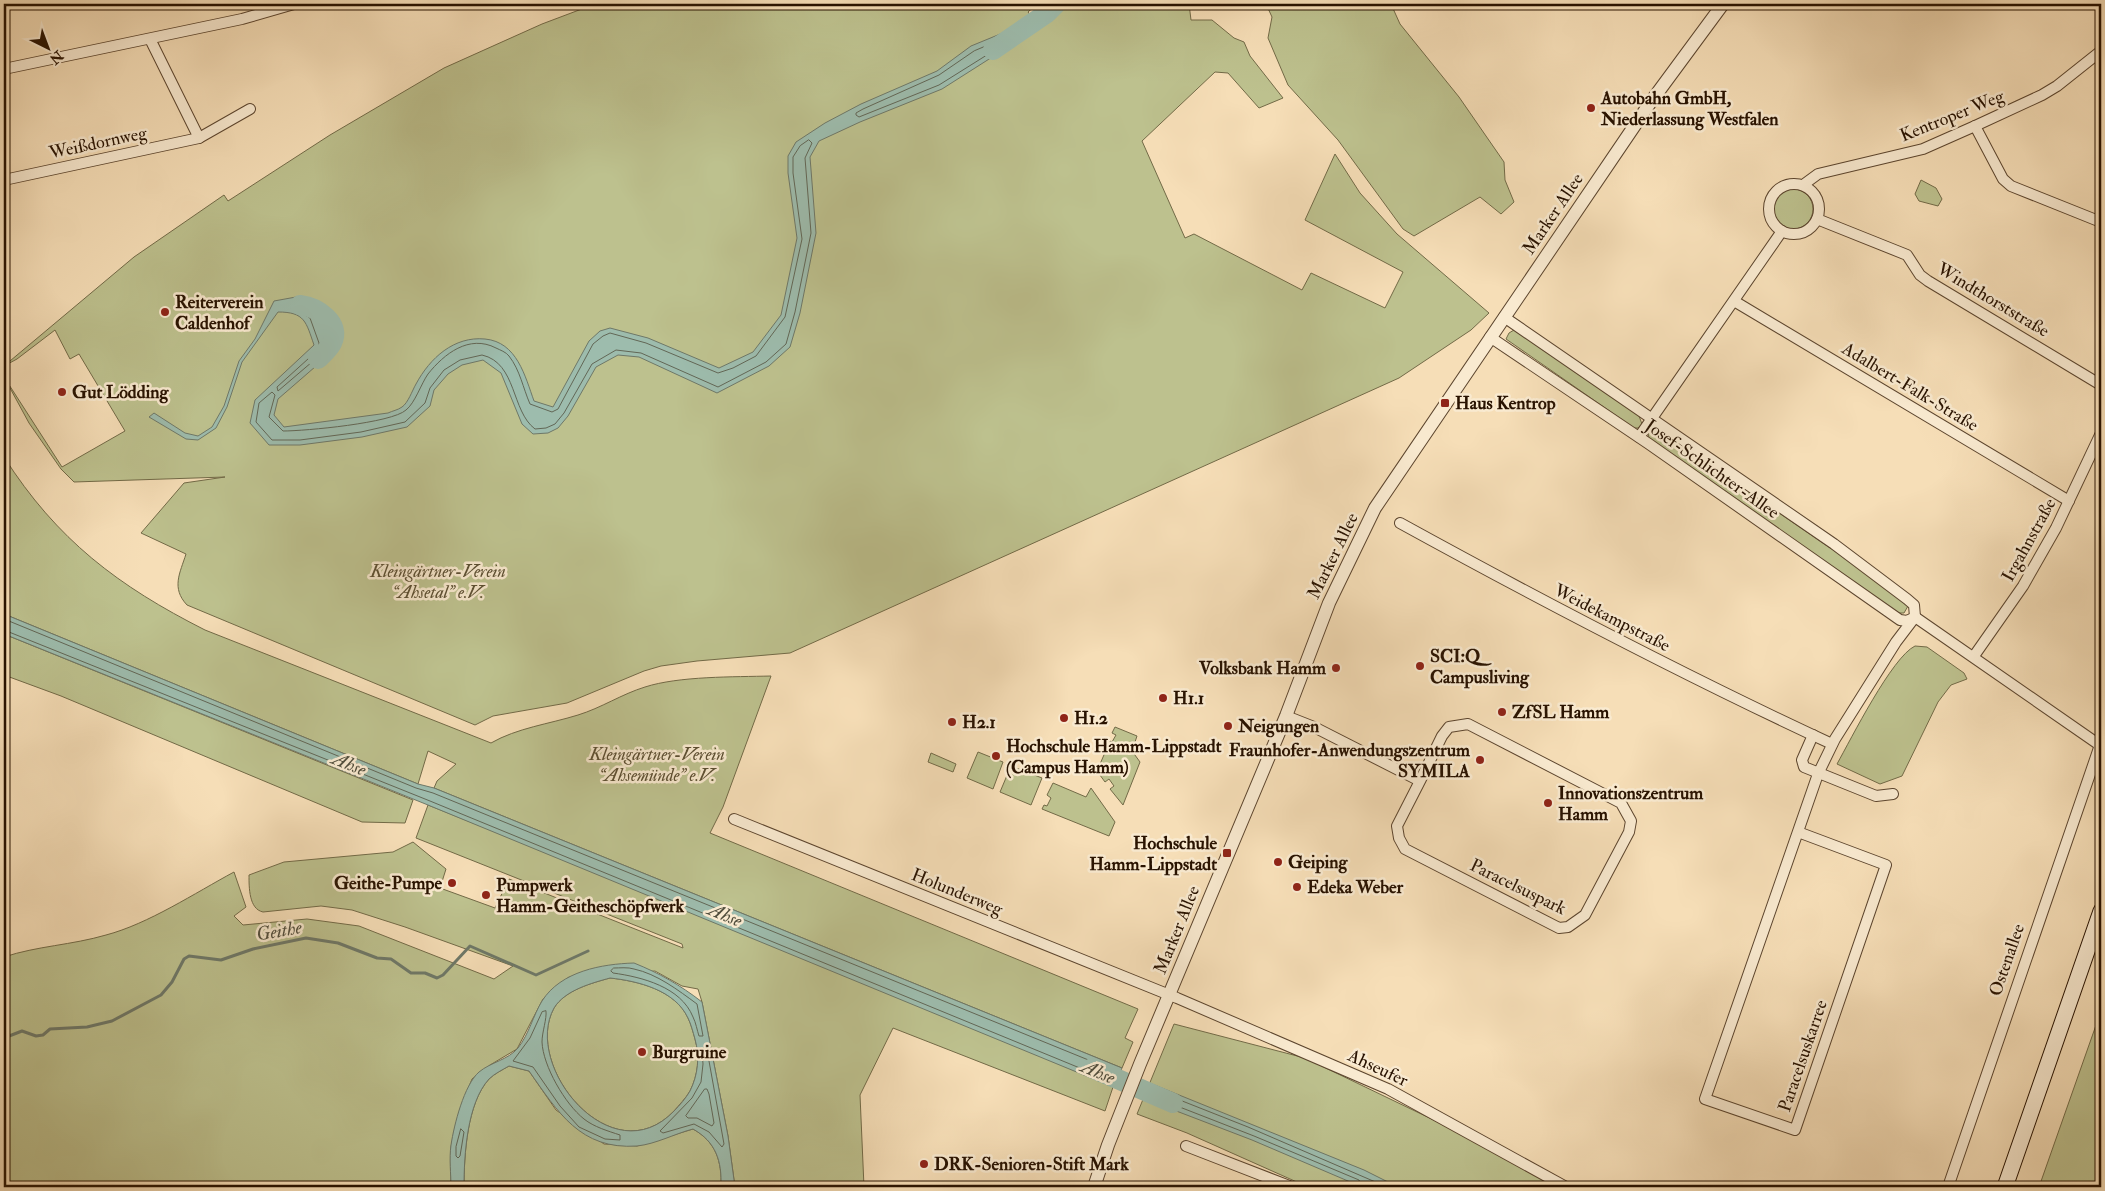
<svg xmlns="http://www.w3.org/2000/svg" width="2105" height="1191" font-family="'IM FELL Double Pica',serif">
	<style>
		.green { fill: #bdc18e; stroke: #726a47 }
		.water { fill: #9dbcad; stroke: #6e7868; fill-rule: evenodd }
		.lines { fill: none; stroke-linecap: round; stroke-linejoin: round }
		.shore { stroke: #626756; stroke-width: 1 }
		.stream { stroke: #6e7868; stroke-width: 3 }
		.river { stroke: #9dbcad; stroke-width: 20 }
		.minor-casing { stroke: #5c452e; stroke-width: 12 }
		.tertiary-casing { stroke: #5c452e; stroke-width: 14 }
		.secondary-casing { stroke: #281200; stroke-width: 17 }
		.minor { stroke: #f9ead0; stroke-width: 10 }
		.tertiary { stroke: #f9ead0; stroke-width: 12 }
		.secondary { stroke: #f9ead0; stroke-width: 15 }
		.poi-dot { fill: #8f2418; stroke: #f9ead0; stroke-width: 2 }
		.labels { text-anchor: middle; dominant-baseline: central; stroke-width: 5; stroke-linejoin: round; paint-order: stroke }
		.poi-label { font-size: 18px; font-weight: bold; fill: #281200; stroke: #f9ead0; text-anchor: start }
		.street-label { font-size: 18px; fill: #281200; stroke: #f9ead0 }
		.park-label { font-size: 18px; font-style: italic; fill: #5c4f32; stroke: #f9ead0 }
		.water-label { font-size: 19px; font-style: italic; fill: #514e3d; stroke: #f9ead0 }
	</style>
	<rect width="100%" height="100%" fill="#f6deb7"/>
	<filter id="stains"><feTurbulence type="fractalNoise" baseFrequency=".004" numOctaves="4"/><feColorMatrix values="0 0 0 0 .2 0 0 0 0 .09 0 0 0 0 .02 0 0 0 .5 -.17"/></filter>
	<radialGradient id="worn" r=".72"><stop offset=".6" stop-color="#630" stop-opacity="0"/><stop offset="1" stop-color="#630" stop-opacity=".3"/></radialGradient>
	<g class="green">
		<path d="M 595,4 L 1037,4 L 1028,12 L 1040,28 L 1051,20 L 1068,4 L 1189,4 L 1191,20 L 1212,20 L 1234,38 L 1244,42 L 1250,56 L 1283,98 L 1259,108 L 1228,73 L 1215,72 L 1142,141 L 1185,238 L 1194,234 L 1302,290 L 1311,273 L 1385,308 L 1403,272 L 1305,220 L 1335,154 L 1360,193 L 1397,234 L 1489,313 L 1471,330 L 1399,378 L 790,653 L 697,661 L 661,666 L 644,671 L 567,703 L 493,716 L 475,725 L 187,605 C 171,588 180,573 186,554 L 141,533 L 184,483 L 225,477 L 74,482 L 61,469 L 29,423 L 4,377 L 62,467 L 125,431 L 79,354 L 70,359 L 55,330 L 17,359 L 4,366 L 134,257 L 224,195 L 228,201 L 330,135 L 444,68 L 542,24 Z"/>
		<path d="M 1266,4 L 1391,4 L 1400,24 L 1459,97 L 1504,162 L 1505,180 L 1514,202 L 1501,214 L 1480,197 L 1414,236 L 1403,229 L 1338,140 L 1288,85 L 1268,38 L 1272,17 Z"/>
		<path d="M 1921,180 L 1936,188 L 1942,199 L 1938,206 L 1919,201 L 1915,194 Z"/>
		<circle cx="1793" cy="209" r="20"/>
		<path d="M 1514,330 L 1639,416 L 1642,424 L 1638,428 L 1634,428 L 1506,339 L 1509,333 Z"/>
		<path d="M 1655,428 L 1893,591 L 1908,606 L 1904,613 L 1898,613 L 1649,438 L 1648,433 Z"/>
		<path d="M 4,457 C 57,540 118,586 205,630 L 491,743 C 517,728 549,724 578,715 C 601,708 622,694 645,687 C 679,676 734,677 771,676 L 723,807 L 710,833 L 1138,1009 L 1125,1038 L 1133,1042 L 1122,1068 L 434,788 L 437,781 L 456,764 L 428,751 L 418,784 L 4,614 Z"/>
		<path d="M 4,634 L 413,800 L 405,823 L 362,822 L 61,696 L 4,675 Z"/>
		<path d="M 1915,646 L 1927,647 L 1964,673 L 1967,679 L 1951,685 L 1938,702 L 1902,776 L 1880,784 L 1837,764 C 1851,739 1892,657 1915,646 Z"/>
		<path d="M 1115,727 L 1137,736 L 1132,751 L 1140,762 L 1123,805 L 1110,789 L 1114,786 L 1109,779 L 1105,782 L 1097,771 L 1110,741 L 1112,742 L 1116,735 L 1112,733 Z"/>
		<path d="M 978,752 L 1003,762 L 993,789 L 967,778 Z"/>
		<path d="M 931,753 L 956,764 L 953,772 L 928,762 Z"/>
		<path d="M 1011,766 L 1042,778 L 1031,805 L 1000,792 Z"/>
		<path d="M 1053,783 L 1086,797 L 1091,788 L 1115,822 L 1109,836 L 1042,809 L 1044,805 L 1047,806 L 1051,798 L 1047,795 Z"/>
		<path d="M 428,805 L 829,965 L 1113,1087 L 1105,1111 L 893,1028 L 860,1095 L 864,1187 L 735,1187 L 728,1136 L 702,1002 L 698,989 L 682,986 L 655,971 L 569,977 L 559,984 L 543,999 L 517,1049 L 490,1065 L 472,1079 L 459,1112 L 451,1147 L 451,1187 L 4,1187 L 4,957 C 37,946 72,945 106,935 C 148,924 195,893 234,872 L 246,907 L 234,916 L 243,925 L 307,919 L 359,926 L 494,979 L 513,966 L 405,927 L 352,910 L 321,906 L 263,912 C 249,909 249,888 249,875 L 284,862 L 393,852 L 413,842 L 446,869 L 440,888 L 495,908 L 509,879 L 683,948 L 682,944 L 416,838 Z"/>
		<path d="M 610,978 C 638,981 675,990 688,1018 C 691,1024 693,1032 695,1039 C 700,1057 698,1075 690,1091 C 686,1098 679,1105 674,1111 C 612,1176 522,1066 554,1008 C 565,990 592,983 610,978 Z"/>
		<path d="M 2101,1011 L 2101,1187 L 2039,1187 Z"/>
		<path d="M 1174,1024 L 1305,1058 L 1523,1163 L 1564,1187 L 1308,1187 L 1187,1133 L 1137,1114 Z"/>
		<path d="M 509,1066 L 529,1071 L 556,1110 L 604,1144 L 637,1146 L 693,1129 C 716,1142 722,1161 721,1187 L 464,1187 C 464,1155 467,1103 489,1079 C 494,1074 502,1070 509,1066 Z"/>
	</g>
	<g class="water">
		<path d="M 1042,4 L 1062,4 L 1038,25 L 1031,15 Z"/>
		<path d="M 1010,30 L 1019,40 L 942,89 L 860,122 L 819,141 L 810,157 L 816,233 L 800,313 L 790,347 L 769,366 L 717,393 L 639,357 L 618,355 L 596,367 L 568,416 L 558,428 L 548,433 L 533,434 L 522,424 L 501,373 L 483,360 L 462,365 L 448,374 L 434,390 L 430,406 L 407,427 L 362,437 L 300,445 L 269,445 L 250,423 L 255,400 L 314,345 C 306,322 305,312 278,312 L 242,362 L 227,407 L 216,428 L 198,440 L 186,439 L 149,417 L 154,413 L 185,433 L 198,436 L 212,427 L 224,406 L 239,361 L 255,339 L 274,301 L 296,297 L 322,311 L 335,341 L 323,360 L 278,399 L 274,415 L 284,427 L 388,413 C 392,411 398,410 402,407 C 408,403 412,391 416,384 C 430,358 454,336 485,339 C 517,342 525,376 534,401 L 553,407 L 589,341 L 600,331 L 610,328 L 648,338 L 719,368 L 753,352 L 781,315 L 797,238 L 788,173 L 788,156 L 796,142 L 825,123 L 861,104 L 937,71 L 971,46 Z"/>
		<path d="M 4,614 L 418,784 L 434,788 L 1122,1068 L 1113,1087 L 428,805 L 4,634 Z"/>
		<path d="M 634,963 C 659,973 680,985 702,1002 L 728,1136 L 735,1187 L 721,1187 C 722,1161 716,1142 693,1129 C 674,1134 656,1144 637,1146 C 580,1150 558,1112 529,1071 L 509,1066 C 502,1070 494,1074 489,1079 C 467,1103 464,1155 464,1187 L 451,1187 C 451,1174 449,1159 451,1145 C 454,1125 464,1085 479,1072 C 491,1062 508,1060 518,1048 C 529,1034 533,1016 542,1001 C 561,971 602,964 634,963 ZM 610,978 C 638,981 675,990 688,1018 C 691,1024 693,1032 695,1039 C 700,1057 698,1075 690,1091 C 686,1098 680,1105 674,1111 C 612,1176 522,1066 554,1008 C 565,990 592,983 610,978 Z"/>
		<path d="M 1152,1084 L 1364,1170 L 1398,1187 L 1362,1187 L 1252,1140 L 1145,1099 Z"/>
	</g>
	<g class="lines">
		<g class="shore">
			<path d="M 1003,39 L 1006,40 L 1006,43 L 939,85 L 859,117 L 856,115 L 856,113 L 863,109 L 939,75 L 974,51 Z"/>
			<path d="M 809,140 L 812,143 L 805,158 L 811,233 L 795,312 L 786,344 L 766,362 L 718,387 L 641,353 L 616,350 L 592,364 L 564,413 L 555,424 L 546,428 L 535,429 C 511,411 517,363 482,355 L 460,360 L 444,370 L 430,388 L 425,403 L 405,422 L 361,432 L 300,440 L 272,440 L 256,422 L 259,403 L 272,392 L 275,395 L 269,417 L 283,431 C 305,431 392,423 406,410 C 415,403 421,384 428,374 C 444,354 469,334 496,348 C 500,350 506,352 509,356 C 520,370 523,388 530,404 L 552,412 L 558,409 L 593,344 L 603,336 L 610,333 L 646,343 L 718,373 L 733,368 L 756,356 L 785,317 L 802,239 L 793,173 L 793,157 L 800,146 Z"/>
			<path d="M 293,302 L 318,314 L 329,341 L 319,356 L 278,391 L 277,387 L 319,349 L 319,343 L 310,318 L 292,307 Z"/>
			<path d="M 4,619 L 416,788 L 433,793 L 1113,1070 L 1114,1073 L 1111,1079 L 1109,1080 L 430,801 L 4,630"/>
			<path d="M 614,968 C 620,968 628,967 634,969 C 657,974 678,990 697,1004 L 703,1036 L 699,1036 C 697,1030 696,1023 693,1017 C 681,987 642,977 613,973 L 611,971 Z"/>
			<path d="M 546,1011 C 547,1019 542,1032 542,1042 C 543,1066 565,1104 584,1119 C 594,1127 608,1131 620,1135 L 620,1140 L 605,1139 L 579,1127 L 560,1106 L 533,1067 L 513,1061 L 530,1038 L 542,1012 Z"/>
			<path d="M 704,1048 L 707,1050 L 724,1144 L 722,1147 L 709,1132 L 694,1124 L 663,1133 L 660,1131 L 692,1098 L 701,1082 L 703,1064 L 702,1051 Z"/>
			<path d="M 705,1089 L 707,1089 L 709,1094 L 714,1123 L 712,1126 L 697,1118 L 688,1118 L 686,1116 Z"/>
			<path d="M 461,1129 L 464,1132 L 460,1156 L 458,1158 L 456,1156 L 456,1147 Z"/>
			<path d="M 1362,1187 L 1359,1180 L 1254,1136 L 1154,1097 L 1153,1093 L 1157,1091 L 1248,1127 L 1387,1187"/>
		</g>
		<path class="stream" d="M 4,1038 L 22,1031 L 36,1036 L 43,1035 L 50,1029 L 87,1027 L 112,1021 L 161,995 L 172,982 L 184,959 L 189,956 L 221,960 L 253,949 L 306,938 L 338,943 L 377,958 L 391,959 L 411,973 L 425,973 L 437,978 L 443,975 L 470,946 L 536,975 L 588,951"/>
		<g class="river">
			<path d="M 993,50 L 1047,13 L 1056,4"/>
			<path d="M 300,305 C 317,307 342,323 332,343 C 329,349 323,354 318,359"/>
			<path d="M 1092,1068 L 1173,1103"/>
		</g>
		<g class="minor-casing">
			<g id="minor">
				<path d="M 4,69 L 242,19 L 294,4"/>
				<path d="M 1975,126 L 2003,179 L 2011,186 L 2101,222"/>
				<path d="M 199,138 L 250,109"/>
				<path d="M 4,180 L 199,138 L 150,39"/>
				<circle cx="1794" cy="209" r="25"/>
				<path d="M 1803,185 L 1818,174 L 1923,149 L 1975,126 L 2042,95 L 2057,86 L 2101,51"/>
				<path d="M 1817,219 L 1907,255 L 1920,275 L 1928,281 L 2101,385"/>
				<path d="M 1734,301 L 2069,501"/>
				<path d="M 1504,317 L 1834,544 L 1907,599 L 1914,605 L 1915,617"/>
				<path d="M 1490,337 L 1649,444 L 1900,620 L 1907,621 L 1915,617"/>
				<path d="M 1639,437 L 1782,231"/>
				<path d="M 1400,523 C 1542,601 1685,676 1832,744"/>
				<path d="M 1915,617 L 2101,746"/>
				<path d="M 1974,656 L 2023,586 L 2056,528 L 2101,433"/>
				<path d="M 1286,716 L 1314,727 L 1420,781 L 1442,736 L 1449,727 L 1468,724 L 1621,803 L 1631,821 L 1629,832 L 1585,915 L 1568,927 L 1559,928 L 1405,849 L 1399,838 L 1397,826 L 1420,781"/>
				<path d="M 1813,735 L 1802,760 L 1804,767 L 1876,796 L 1893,794"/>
				<path d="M 734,819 L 1177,998 L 1388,1089 L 1566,1187"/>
				<path d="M 1798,832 L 1886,865 L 1795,1130 L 1705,1099 L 1818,774 L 1835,739 L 1896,642 L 1915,617"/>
				<path d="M 1186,1146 L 1292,1187"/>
				<path d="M 1948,1187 L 2100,745"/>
			</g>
		</g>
		<g class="tertiary-casing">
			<path id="tertiary" d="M 1094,1187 L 1108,1145 L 1140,1064 L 1286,716 L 1329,603 L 1375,508 L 1650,103 L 1723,4"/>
		</g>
		<g class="secondary-casing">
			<path id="secondary" d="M 2005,1187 L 2101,911"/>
		</g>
		<use href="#minor" class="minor"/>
		<use href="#tertiary" class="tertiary"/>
		<use href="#secondary" class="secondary"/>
	</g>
	<g class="poi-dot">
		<circle cx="1591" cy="108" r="5"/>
		<circle cx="165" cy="312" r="5"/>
		<circle cx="62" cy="392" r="5"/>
		<rect x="1440" y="398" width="10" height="10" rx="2.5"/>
		<circle cx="1420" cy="666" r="5"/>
		<circle cx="1336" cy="668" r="5"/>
		<circle cx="1163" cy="698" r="5"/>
		<circle cx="1502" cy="712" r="5"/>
		<circle cx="1064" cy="718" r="5"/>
		<circle cx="952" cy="722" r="5"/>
		<circle cx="1228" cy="726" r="5"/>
		<circle cx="996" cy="756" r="5"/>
		<circle cx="1480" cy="760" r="5"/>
		<circle cx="1548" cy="803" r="5"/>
		<rect x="1222" y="848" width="10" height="10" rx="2.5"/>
		<circle cx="1278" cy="862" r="5"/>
		<circle cx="452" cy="883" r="5"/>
		<circle cx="1297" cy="887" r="5"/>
		<circle cx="486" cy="895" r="5"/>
		<circle cx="642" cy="1052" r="5"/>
		<circle cx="924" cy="1164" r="5"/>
	</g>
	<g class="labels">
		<g class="poi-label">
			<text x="1601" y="98">Autobahn GmbH,<tspan x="1601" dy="21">Niederlassung Westfalen</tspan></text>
			<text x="175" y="302">Reiterverein<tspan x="175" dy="21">Caldenhof</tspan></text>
			<text x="72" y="392">Gut Lödding</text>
			<text x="1455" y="403">Haus Kentrop</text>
			<text x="1430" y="656">SCI:Q<tspan x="1430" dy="21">Campusliving</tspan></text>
			<text x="1326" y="668" text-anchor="end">Volksbank Hamm</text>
			<text x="1173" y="698">H1.1</text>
			<text x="1512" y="712">ZfSL Hamm</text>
			<text x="1074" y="718">H1.2</text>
			<text x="962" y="722">H2.1</text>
			<text x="1238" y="726">Neigungen</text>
			<text x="1006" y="746">Hochschule Hamm-Lippstadt<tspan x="1006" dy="21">(Campus Hamm)</tspan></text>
			<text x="1470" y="750" text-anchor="end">Fraunhofer-Anwendungszentrum<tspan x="1470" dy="21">SYMILA</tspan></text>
			<text x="1558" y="793">Innovationszentrum<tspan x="1558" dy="21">Hamm</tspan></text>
			<text x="1217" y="843" text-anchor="end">Hochschule<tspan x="1217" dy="21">Hamm-Lippstadt</tspan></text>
			<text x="1288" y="862">Geiping</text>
			<text x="442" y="883" text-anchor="end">Geithe-Pumpe</text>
			<text x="496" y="885">Pumpwerk<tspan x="496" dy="21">Hamm-Geitheschöpfwerk</tspan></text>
			<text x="1307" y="887">Edeka Weber</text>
			<text x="652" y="1052">Burgruine</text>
			<text x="934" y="1164">DRK-Senioren-Stift Mark</text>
		</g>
		<g class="street-label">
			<text transform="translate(1952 116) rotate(-22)">Kentroper Weg</text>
			<text transform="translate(98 143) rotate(-12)">Weißdornweg</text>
			<text transform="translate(1553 214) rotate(-56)">Marker Allee</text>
			<text transform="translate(1993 300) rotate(31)">Windthorststraße</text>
			<text transform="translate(1910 387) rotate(31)">Adalbert-Falk-Straße</text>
			<text transform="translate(1712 469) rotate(35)">Josef-Schlichter-Allee</text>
			<text transform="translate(2029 540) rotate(-61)">Irgahnstraße</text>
			<text transform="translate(1333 556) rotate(-64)">Marker Allee</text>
			<text transform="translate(1612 618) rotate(27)">Weidekampstraße</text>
			<text transform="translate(1518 887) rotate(26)">Paracelsuspark</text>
			<text transform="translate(957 892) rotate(22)">Holunderweg</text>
			<text transform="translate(1177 930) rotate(-68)">Marker Allee</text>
			<text transform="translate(2007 960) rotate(-71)">Ostenallee</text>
			<text transform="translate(1803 1056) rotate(-71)">Paracelsuskarree</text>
			<text transform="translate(1378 1068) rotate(25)">Ahseufer</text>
		</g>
		<g class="park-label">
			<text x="438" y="571">Kleingärtner-Verein<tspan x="438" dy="21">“Ahsetal” e.V.</tspan></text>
			<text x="657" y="754">Kleingärtner-Verein<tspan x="657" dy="21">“Ahsemünde” e.V.</tspan></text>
		</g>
		<g class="water-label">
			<text transform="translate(349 764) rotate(22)">Ahse</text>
			<text transform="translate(725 915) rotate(23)">Ahse</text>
			<text transform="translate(279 931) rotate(-10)">Geithe</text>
			<text transform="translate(1098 1072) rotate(23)">Ahse</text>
		</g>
	</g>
	<rect width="2105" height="1191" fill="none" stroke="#f6deb7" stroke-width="20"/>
	<rect x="5" y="5" width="2095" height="1181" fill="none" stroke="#281200" stroke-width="2.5"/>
	<rect x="10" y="10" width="2085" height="1171" fill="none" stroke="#281200"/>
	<g transform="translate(48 48) rotate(138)" stroke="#f9ead0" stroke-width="4" paint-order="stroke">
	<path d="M0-4L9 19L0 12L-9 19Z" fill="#281200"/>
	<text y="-8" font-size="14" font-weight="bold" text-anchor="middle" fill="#281200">N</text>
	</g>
	<rect width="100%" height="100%" filter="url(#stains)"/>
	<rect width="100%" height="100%" fill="url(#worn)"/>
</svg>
